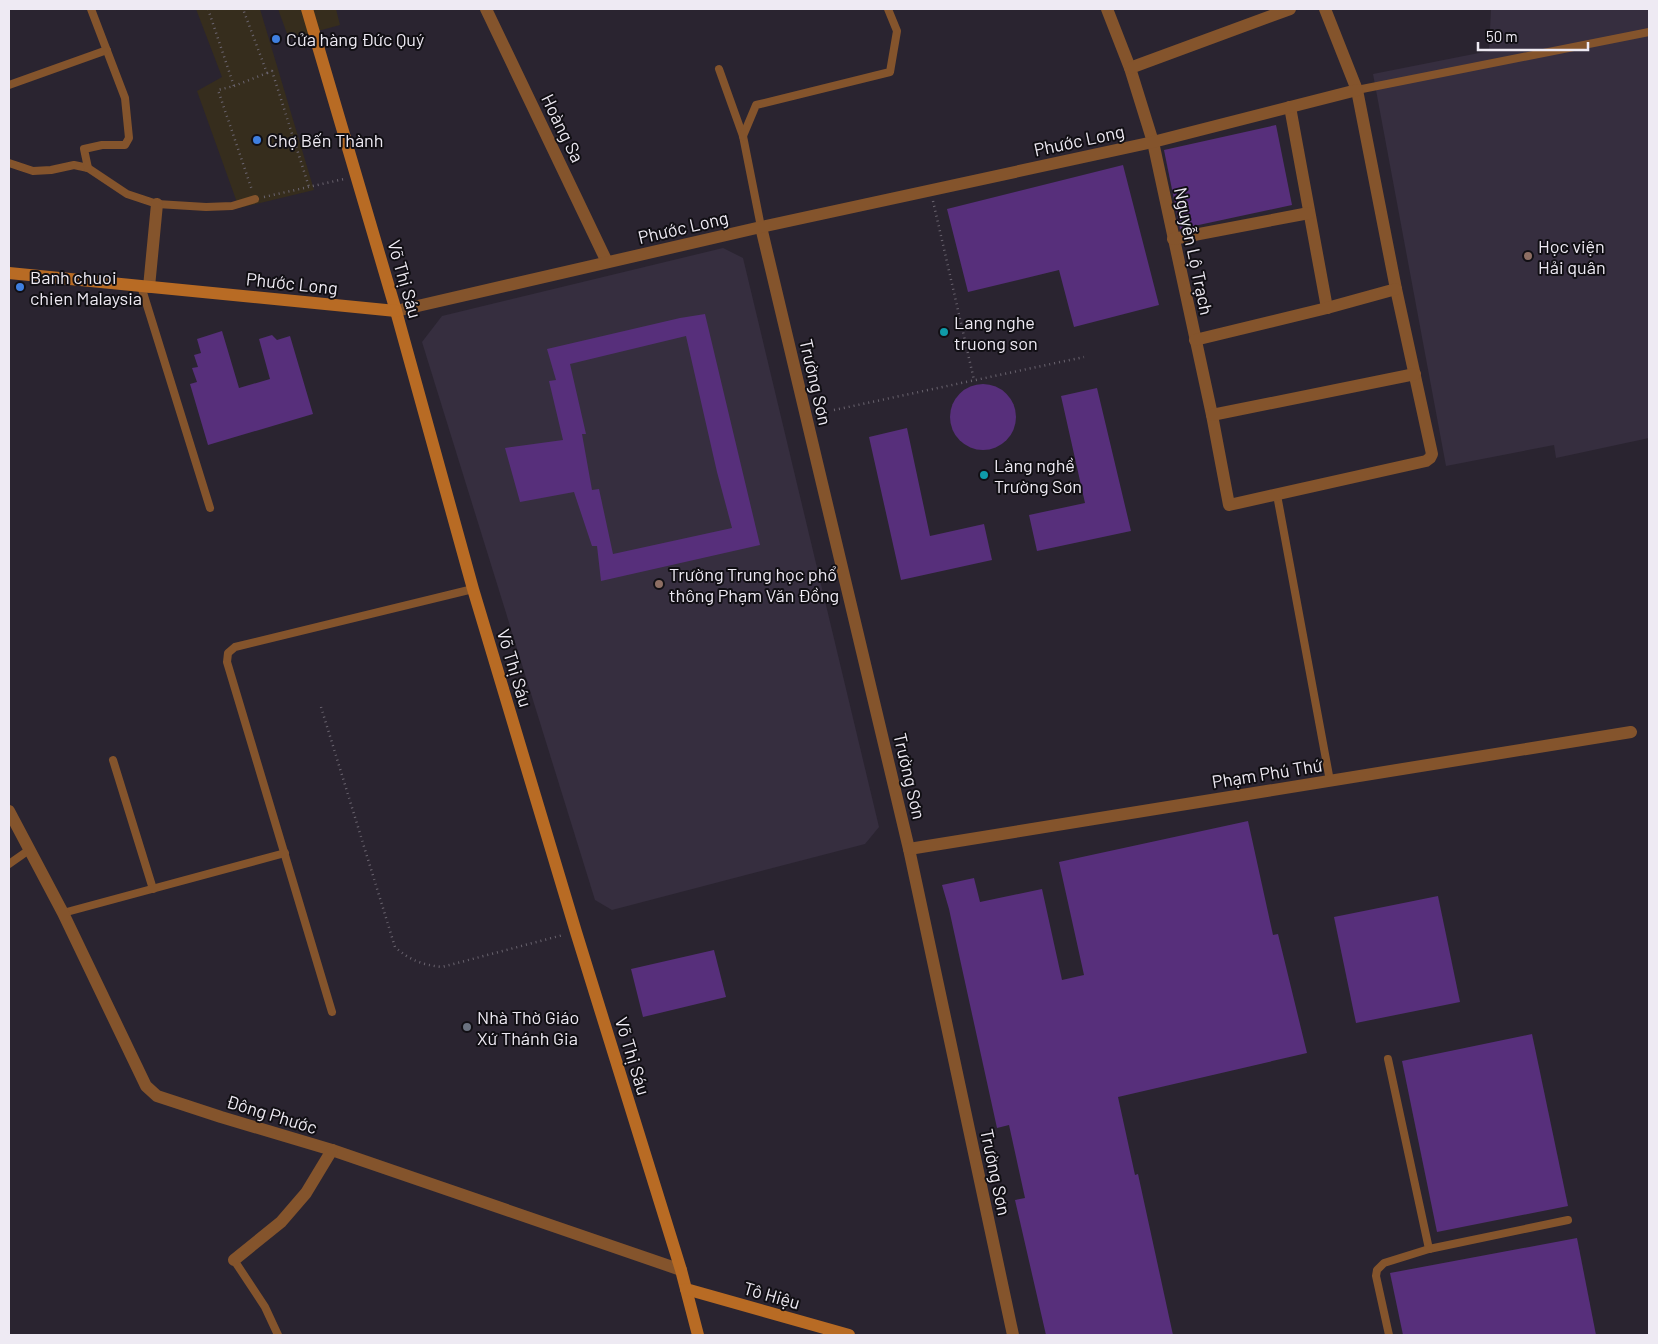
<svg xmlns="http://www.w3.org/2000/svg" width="1658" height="1344" font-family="Barlow,sans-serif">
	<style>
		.commercial { fill: #362d1d }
		.built { fill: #362e3f }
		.building { fill: #572f7b; fill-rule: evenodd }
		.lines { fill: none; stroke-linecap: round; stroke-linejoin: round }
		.path { stroke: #6a646f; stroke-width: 2.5; stroke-dasharray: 1 4; stroke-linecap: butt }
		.lane { stroke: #84542c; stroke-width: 8 }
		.street { stroke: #84542c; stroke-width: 12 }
		.secondary { stroke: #b86b24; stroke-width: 12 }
		.shop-dot { fill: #3f7fe0; stroke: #110f14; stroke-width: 2 }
		.education-dot { fill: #8d6e63; stroke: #110f14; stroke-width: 2 }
		.culture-dot { fill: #0f9aa8; stroke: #110f14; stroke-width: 2 }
		.worship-dot { fill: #6b7280; stroke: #110f14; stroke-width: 2 }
		.labels { text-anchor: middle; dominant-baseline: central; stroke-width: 4; stroke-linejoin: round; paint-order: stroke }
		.poi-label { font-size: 18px; fill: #eeeaf3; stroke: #110f14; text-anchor: start }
		.street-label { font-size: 18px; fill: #eeeaf3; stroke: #110f14 }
	</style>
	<rect width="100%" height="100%" fill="#2a2430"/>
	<g class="commercial">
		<path d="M 196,9 L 260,9 L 314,190 L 239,208 L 197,91 L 222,77 Z"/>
		<path d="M 278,9 L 336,9 L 340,25 L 289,39 Z"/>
	</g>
	<g class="built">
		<path d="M 1491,9 L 1649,9 L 1649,438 L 1556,458 L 1554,445 L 1446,466 L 1373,74 L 1489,51 Z"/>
		<path d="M 723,248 L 743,258 L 879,827 L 865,844 L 612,910 L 595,900 L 422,342 L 442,316 Z"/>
	</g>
	<g class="building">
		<path d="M 1276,125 L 1292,205 L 1180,229 L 1164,150 Z"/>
		<path d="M 1123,165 L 1159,305 L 1074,327 L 1059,270 L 968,292 L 947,209 Z"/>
		<path d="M 705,314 L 760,545 L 601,581 L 597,546 L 592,546 L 574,492 L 520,502 L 505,448 L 563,440 L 549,381 L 556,380 L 547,349 L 680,318 ZM 686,336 L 717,472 L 732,528 L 613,554 L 599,489 L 592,490 L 582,434 L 586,434 L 570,364 Z"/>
		<path d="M 222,331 L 239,388 L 270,379 L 259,339 L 272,335 L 277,340 L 290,336 L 313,414 L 208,445 L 190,384 L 197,382 L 192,368 L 198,367 L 194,355 L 201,353 L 197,339 Z"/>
		<circle cx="983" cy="417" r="33"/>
		<path d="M 1097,388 L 1131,531 L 1037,551 L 1029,515 L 1085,503 L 1061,396 Z"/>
		<path d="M 907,428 L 930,536 L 984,524 L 992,560 L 901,580 L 869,437 Z"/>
		<path d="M 1248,821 L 1273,935 L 1278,934 L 1307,1053 L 1118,1097 L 1135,1175 L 1138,1174 L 1173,1335 L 1046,1335 L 1015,1200 L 1025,1198 L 1009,1125 L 997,1128 L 949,909 L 942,885 L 974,878 L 980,902 L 1042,889 L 1062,980 L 1084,975 L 1059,862 Z"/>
		<path d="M 1438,896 L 1460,1002 L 1356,1023 L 1334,917 Z"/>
		<path d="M 714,950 L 726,997 L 643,1017 L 631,969 Z"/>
		<path d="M 1532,1034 L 1568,1206 L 1437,1232 L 1402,1061 Z"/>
		<path d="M 1577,1238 L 1596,1335 L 1403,1335 L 1390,1273 Z"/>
	</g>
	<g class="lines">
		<g class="path">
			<path d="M 208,9 L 234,86 L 218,90 L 252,190"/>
			<path d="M 267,73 L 272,71 L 309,187"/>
			<path d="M 234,86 L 267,73 L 243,9"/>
			<path d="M 264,197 L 344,179"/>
			<path d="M 933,201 L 974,380"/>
			<path d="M 834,410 L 1084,357"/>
			<path d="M 321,707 L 395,947 C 409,960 423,965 442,967 L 563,935"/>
		</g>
		<g class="lane">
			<path d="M 719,69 L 743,136 L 761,227"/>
			<path d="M 9,85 L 107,50"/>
			<path d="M 1357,90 L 1649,32"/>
			<path d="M 743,136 L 756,105 L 890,72 L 897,31 L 888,9"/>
			<path d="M 9,163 L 33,171 L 51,170 L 74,165 L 88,168 L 127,194 L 157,204 L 206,207 L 232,206 L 255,199"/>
			<path d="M 88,168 L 84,149 L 102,145 L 125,145 L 129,138 L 125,98 L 91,9"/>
			<path d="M 141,286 L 210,508"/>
			<path d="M 1277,495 L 1330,781"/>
			<path d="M 113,760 L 153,889"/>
			<path d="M 9,864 L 29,850"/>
			<path d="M 63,913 L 285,853"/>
			<path d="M 332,1012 L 227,662 L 228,653 L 235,647 L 473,589"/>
			<path d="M 1388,1059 L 1429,1249"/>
			<path d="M 234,1260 L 265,1307 L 278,1335"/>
			<path d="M 1389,1335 L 1376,1276 L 1377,1270 L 1384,1263 L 1429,1249 L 1568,1220"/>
		</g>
		<g class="street">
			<path d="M 486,9 L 607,262"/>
			<path d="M 1107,9 L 1130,68 L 1153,142 L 1212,415 L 1229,505 L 1426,461 L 1430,458 L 1432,454 L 1396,289 L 1357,90 L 1325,9"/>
			<path d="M 1130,68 L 1290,9"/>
			<path d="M 1290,107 L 1327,308"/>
			<path d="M 761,227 L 909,849 L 1013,1335"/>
			<path d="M 1173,239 L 1309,213"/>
			<path d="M 149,287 L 157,204"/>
			<path d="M 396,311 L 761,227 L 1153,142 L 1357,90"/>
			<path d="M 1195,340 L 1327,308 L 1396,289"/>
			<path d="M 1212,415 L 1415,374"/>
			<path d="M 9,811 L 63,913 L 146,1086 L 157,1096 L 221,1117 L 332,1150 L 681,1270"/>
			<path d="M 909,849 L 1631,732"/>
			<path d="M 234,1260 L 281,1222 L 306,1193 L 332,1150"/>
		</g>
		<g class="secondary">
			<path d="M 307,9 L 396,311 L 473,589 L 576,932 L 681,1270 L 698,1335"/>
			<path d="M 9,273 L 396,311"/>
			<path d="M 686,1289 L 849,1335"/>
		</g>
	</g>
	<g class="shop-dot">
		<circle cx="276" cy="39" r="5"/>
		<circle cx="257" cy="140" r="5"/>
		<circle cx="20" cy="287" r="5"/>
	</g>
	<g class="education-dot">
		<circle cx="1528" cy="256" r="5"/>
		<circle cx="659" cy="584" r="5"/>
	</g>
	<g class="culture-dot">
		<circle cx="944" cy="332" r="5"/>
		<circle cx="984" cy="475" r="5"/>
	</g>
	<circle class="worship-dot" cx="467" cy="1027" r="5"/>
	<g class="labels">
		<g class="poi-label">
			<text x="286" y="39">Cửa hàng Đức Quý</text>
			<text x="267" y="140">Chợ Bến Thành</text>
			<text x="1538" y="246">Học viện<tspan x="1538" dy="21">Hải quân</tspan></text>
			<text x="30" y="277">Banh chuoi<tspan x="30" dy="21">chien Malaysia</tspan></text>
			<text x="954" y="322">Lang nghe<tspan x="954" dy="21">truong son</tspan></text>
			<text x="994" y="465">Làng nghề<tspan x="994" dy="21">Trường Sơn</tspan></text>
			<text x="669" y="574">Trường Trung học phổ<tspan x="669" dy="21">thông Phạm Văn Đồng</tspan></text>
			<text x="477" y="1017">Nhà Thờ Giáo<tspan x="477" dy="21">Xứ Thánh Gia</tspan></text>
		</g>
		<g class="street-label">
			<text transform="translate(563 128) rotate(64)">Hoàng Sa</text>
			<text transform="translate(1079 140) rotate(-12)">Phước Long</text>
			<text transform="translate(683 227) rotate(-13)">Phước Long</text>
			<text transform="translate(1194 251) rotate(78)">Nguyễn Lộ Trạch</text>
			<text transform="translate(405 279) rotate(74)">Võ Thị Sáu</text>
			<text transform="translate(292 283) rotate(6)">Phước Long</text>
			<text transform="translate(816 382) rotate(77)">Trường Sơn</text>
			<text transform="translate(515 668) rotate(73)">Võ Thị Sáu</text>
			<text transform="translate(1267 773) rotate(-9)">Phạm Phú Thứ</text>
			<text transform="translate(910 776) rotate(77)">Trường Sơn</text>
			<text transform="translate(633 1056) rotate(73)">Võ Thị Sáu</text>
			<text transform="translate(272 1114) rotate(17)">Đông Phước</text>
			<text transform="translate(996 1172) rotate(78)">Trường Sơn</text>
			<text transform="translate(772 1295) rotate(16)">Tô Hiệu</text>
		</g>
	</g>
	<rect width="1658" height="1344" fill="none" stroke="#eeeaf3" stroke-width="20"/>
	<path d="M1478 42v8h110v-8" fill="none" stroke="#eeeaf3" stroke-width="2.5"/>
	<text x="1486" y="42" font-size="15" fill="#eeeaf3" stroke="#110f14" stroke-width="4" paint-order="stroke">50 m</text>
</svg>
